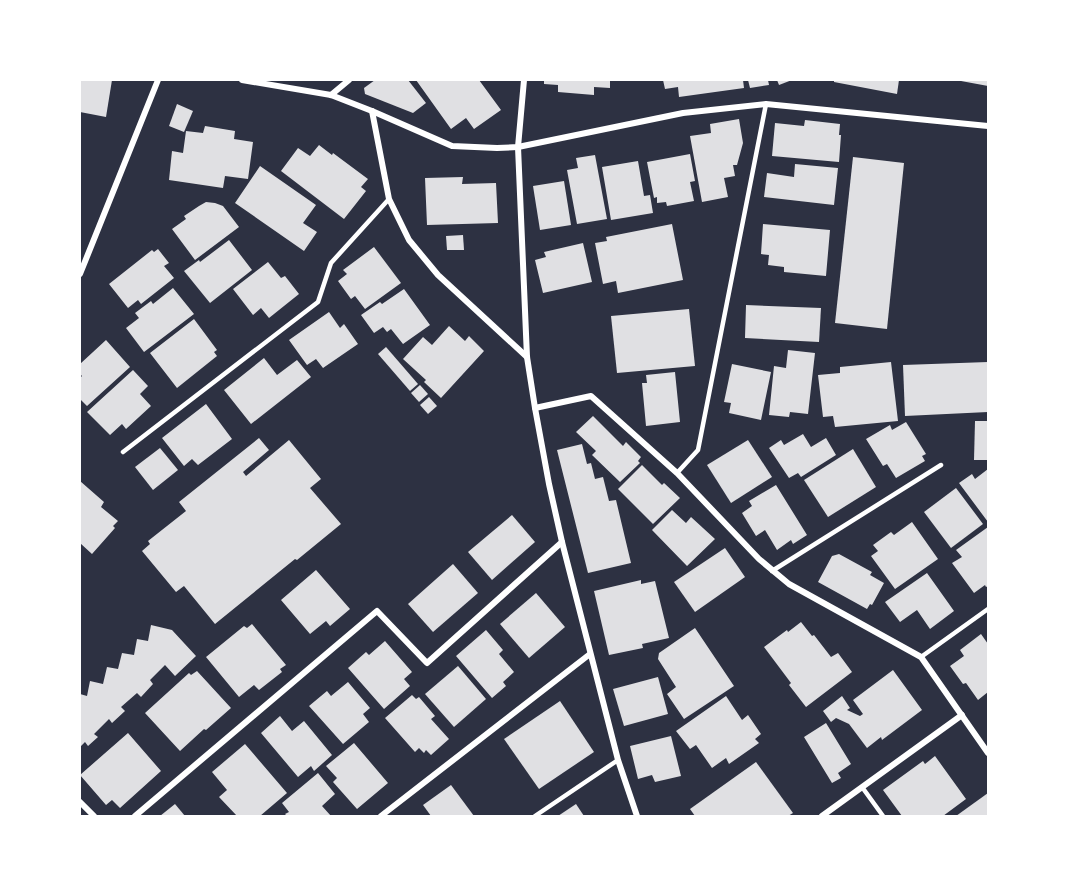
<svg xmlns="http://www.w3.org/2000/svg" width="1068" height="896" font-family="Lato,sans-serif">
	<style>
		.building { fill: #e0e0e3 }
		.lines { fill: none; stroke-linecap: round; stroke-linejoin: round }
		.service { stroke: #fff; stroke-width: 4.5 }
		.minor { stroke: #fff; stroke-width: 6 }
	</style>
	<rect width="100%" height="100%" fill="#2d3142"/>
	<g class="building">
		<path d="M 80,80 L 112,80 L 106,117 L 80,112 Z"/>
		<path d="M 375,80 L 408,80 L 426,103 L 413,113 L 365,94 L 364,88 Z"/>
		<path d="M 416,80 L 479,80 L 501,110 L 474,129 L 466,118 L 451,129 Z"/>
		<path d="M 544,80 L 610,80 L 610,88 L 594,87 L 594,95 L 558,92 L 558,85 L 544,84 Z"/>
		<path d="M 663,80 L 743,80 L 744,88 L 679,97 L 678,87 L 665,89 Z"/>
		<path d="M 748,80 L 768,80 L 769,85 L 750,88 Z"/>
		<path d="M 777,80 L 792,80 L 779,85 Z"/>
		<path d="M 834,80 L 899,80 L 897,94 L 834,82 Z"/>
		<path d="M 961,80 L 988,80 L 988,86 L 961,81 Z"/>
		<path d="M 177,104 L 193,111 L 184,132 L 169,126 Z"/>
		<path d="M 739,119 L 743,143 L 737,165 L 733,165 L 735,176 L 724,178 L 728,197 L 702,202 L 690,136 L 711,133 L 710,124 Z"/>
		<path d="M 805,120 L 840,124 L 839,135 L 841,135 L 839,162 L 772,156 L 775,123 L 804,126 Z"/>
		<path d="M 205,126 L 235,131 L 234,139 L 253,142 L 248,179 L 225,176 L 223,188 L 169,180 L 172,151 L 183,153 L 186,131 L 203,133 Z"/>
		<path d="M 319,145 L 332,155 L 333,153 L 368,179 L 361,187 L 366,191 L 344,219 L 281,171 L 298,148 L 310,156 Z"/>
		<path d="M 690,154 L 695,181 L 690,182 L 694,201 L 667,206 L 666,202 L 657,203 L 657,197 L 654,198 L 647,162 Z"/>
		<path d="M 595,155 L 607,219 L 577,224 L 567,170 L 578,168 L 576,158 Z"/>
		<path d="M 853,157 L 904,163 L 887,329 L 835,323 Z"/>
		<path d="M 638,161 L 644,196 L 650,195 L 653,213 L 611,220 L 602,167 Z"/>
		<path d="M 795,164 L 838,168 L 834,205 L 764,197 L 767,173 L 794,177 Z"/>
		<path d="M 260,166 L 316,205 L 303,223 L 317,232 L 304,251 L 235,203 Z"/>
		<path d="M 463,177 L 462,184 L 496,183 L 498,223 L 427,225 L 425,178 Z"/>
		<path d="M 564,181 L 571,225 L 540,230 L 533,186 Z"/>
		<path d="M 206,202 L 215,203 L 223,206 L 239,227 L 195,260 L 172,229 L 186,219 L 184,216 L 199,206 Z"/>
		<path d="M 672,224 L 683,280 L 618,293 L 616,281 L 603,284 L 595,243 L 607,241 L 606,237 Z"/>
		<path d="M 763,224 L 830,230 L 826,276 L 784,272 L 784,267 L 768,265 L 769,255 L 761,254 Z"/>
		<path d="M 463,235 L 464,250 L 447,250 L 446,236 Z"/>
		<path d="M 229,240 L 252,270 L 210,303 L 184,271 L 199,260 L 200,262 Z"/>
		<path d="M 583,243 L 592,282 L 543,293 L 535,260 L 546,257 L 544,252 Z"/>
		<path d="M 374,247 L 401,283 L 365,309 L 355,296 L 351,299 L 338,281 L 347,274 L 343,270 Z"/>
		<path d="M 158,249 L 169,263 L 164,266 L 174,278 L 141,304 L 138,300 L 128,308 L 109,284 L 152,250 L 154,252 Z"/>
		<path d="M 268,262 L 281,278 L 285,276 L 299,294 L 269,318 L 261,308 L 253,315 L 233,289 Z"/>
		<path d="M 173,288 L 194,314 L 144,352 L 126,328 L 139,318 L 135,313 L 151,301 L 153,304 Z"/>
		<path d="M 404,289 L 430,325 L 403,344 L 391,329 L 387,332 L 383,327 L 374,333 L 361,315 L 380,302 L 382,304 Z"/>
		<path d="M 746,305 L 821,308 L 819,342 L 745,338 Z"/>
		<path d="M 689,309 L 695,366 L 617,373 L 611,316 Z"/>
		<path d="M 329,312 L 340,328 L 344,324 L 358,344 L 323,368 L 316,359 L 307,365 L 289,340 Z"/>
		<path d="M 194,319 L 217,350 L 214,352 L 217,356 L 177,388 L 150,353 Z"/>
		<path d="M 449,326 L 465,341 L 469,336 L 484,351 L 441,398 L 424,382 L 426,380 L 403,359 L 423,337 L 432,345 Z"/>
		<path d="M 106,340 L 130,367 L 87,406 L 80,399 L 80,378 L 82,376 L 80,374 L 80,364 Z"/>
		<path d="M 386,347 L 418,384 L 410,391 L 378,354 Z"/>
		<path d="M 788,350 L 815,353 L 808,414 L 790,412 L 789,417 L 769,415 L 774,366 L 786,368 Z"/>
		<path d="M 264,358 L 277,375 L 297,360 L 311,377 L 251,424 L 224,390 Z"/>
		<path d="M 891,362 L 898,421 L 835,427 L 833,416 L 823,417 L 818,375 L 840,373 L 840,367 Z"/>
		<path d="M 988,362 L 988,412 L 905,416 L 903,365 Z"/>
		<path d="M 732,364 L 771,372 L 761,420 L 729,413 L 731,403 L 724,402 Z"/>
		<path d="M 133,370 L 148,386 L 140,394 L 151,406 L 126,429 L 122,424 L 110,435 L 87,412 Z"/>
		<path d="M 675,372 L 680,422 L 646,426 L 642,383 L 647,383 L 646,375 Z"/>
		<path d="M 420,385 L 428,394 L 419,402 L 411,393 Z"/>
		<path d="M 429,397 L 437,406 L 428,414 L 420,405 Z"/>
		<path d="M 206,404 L 232,439 L 198,465 L 192,459 L 184,466 L 162,438 Z"/>
		<path d="M 593,416 L 623,446 L 626,442 L 641,457 L 638,461 L 640,463 L 620,482 L 592,455 L 596,451 L 576,432 Z"/>
		<path d="M 975,421 L 988,421 L 988,460 L 974,460 Z"/>
		<path d="M 906,422 L 926,454 L 922,456 L 925,461 L 896,478 L 887,464 L 883,466 L 866,439 L 890,425 L 892,430 Z"/>
		<path d="M 803,434 L 811,447 L 826,438 L 836,455 L 801,477 L 798,473 L 789,478 L 769,448 L 781,440 L 784,445 Z"/>
		<path d="M 259,438 L 269,450 L 243,472 L 246,476 L 289,440 L 321,479 L 310,488 L 341,524 L 297,560 L 295,559 L 215,624 L 184,586 L 176,592 L 142,551 L 150,544 L 148,541 L 186,511 L 179,502 Z"/>
		<path d="M 748,440 L 772,477 L 731,503 L 707,465 Z"/>
		<path d="M 582,444 L 587,464 L 591,463 L 595,479 L 603,477 L 609,501 L 616,500 L 631,563 L 588,573 L 557,450 Z"/>
		<path d="M 160,448 L 178,470 L 153,490 L 135,467 Z"/>
		<path d="M 853,449 L 876,487 L 828,517 L 804,480 Z"/>
		<path d="M 642,465 L 662,485 L 664,483 L 680,498 L 653,524 L 618,489 Z"/>
		<path d="M 988,469 L 988,522 L 959,483 L 972,474 L 975,479 Z"/>
		<path d="M 80,481 L 104,502 L 101,507 L 118,521 L 113,526 L 115,528 L 92,554 L 80,543 Z"/>
		<path d="M 776,485 L 807,535 L 793,544 L 791,540 L 777,550 L 765,530 L 756,536 L 742,513 L 752,506 L 749,501 Z"/>
		<path d="M 956,488 L 983,524 L 951,548 L 924,512 Z"/>
		<path d="M 672,510 L 686,523 L 691,517 L 715,539 L 687,566 L 652,530 Z"/>
		<path d="M 512,515 L 535,542 L 492,580 L 468,552 Z"/>
		<path d="M 912,522 L 938,559 L 895,589 L 871,556 L 878,551 L 873,545 L 891,532 L 894,535 Z"/>
		<path d="M 988,527 L 988,586 L 986,587 L 985,585 L 974,593 L 952,563 L 962,557 L 956,550 Z"/>
		<path d="M 725,548 L 745,577 L 695,612 L 674,582 Z"/>
		<path d="M 839,554 L 872,572 L 870,575 L 884,583 L 872,605 L 870,604 L 867,609 L 818,582 L 832,556 Z"/>
		<path d="M 453,564 L 478,593 L 433,632 L 408,604 Z"/>
		<path d="M 316,570 L 350,609 L 330,626 L 326,621 L 310,634 L 281,600 Z"/>
		<path d="M 927,573 L 954,611 L 930,629 L 917,610 L 900,622 L 885,602 Z"/>
		<path d="M 641,580 L 641,584 L 655,581 L 669,638 L 642,644 L 643,648 L 609,655 L 594,591 Z"/>
		<path d="M 536,593 L 565,627 L 529,658 L 500,624 Z"/>
		<path d="M 801,622 L 812,636 L 814,635 L 831,657 L 838,653 L 852,672 L 806,707 L 789,685 L 791,683 L 764,647 L 787,630 L 788,632 Z"/>
		<path d="M 252,624 L 286,665 L 280,669 L 282,672 L 259,690 L 254,685 L 239,697 L 206,657 L 244,626 L 247,628 Z"/>
		<path d="M 151,625 L 172,630 L 196,656 L 175,676 L 165,665 L 150,680 L 153,684 L 141,697 L 137,693 L 121,707 L 125,711 L 112,723 L 109,719 L 94,734 L 98,737 L 88,746 L 85,742 L 80,747 L 80,694 L 87,696 L 90,681 L 103,684 L 107,667 L 118,669 L 122,653 L 134,655 L 137,639 L 148,641 Z"/>
		<path d="M 695,628 L 734,686 L 684,719 L 667,694 L 676,687 L 658,659 L 659,653 Z"/>
		<path d="M 486,630 L 503,650 L 499,654 L 514,672 L 503,682 L 506,686 L 492,698 L 456,656 Z"/>
		<path d="M 981,634 L 988,644 L 988,692 L 978,700 L 966,683 L 963,684 L 950,666 L 964,656 L 960,650 Z"/>
		<path d="M 385,641 L 412,672 L 404,679 L 410,686 L 384,709 L 348,668 L 366,652 L 369,655 Z"/>
		<path d="M 458,666 L 486,699 L 454,727 L 425,694 Z"/>
		<path d="M 893,670 L 922,710 L 882,740 L 881,737 L 867,748 L 849,724 L 836,718 L 831,722 L 823,711 L 842,696 L 850,708 L 847,710 L 860,716 L 863,714 L 853,700 Z"/>
		<path d="M 197,671 L 231,708 L 206,730 L 204,729 L 180,751 L 145,713 L 189,673 L 191,675 Z"/>
		<path d="M 658,677 L 668,714 L 624,726 L 613,689 Z"/>
		<path d="M 348,682 L 370,708 L 363,714 L 369,722 L 343,744 L 309,706 L 327,691 L 331,696 Z"/>
		<path d="M 412,695 L 416,699 L 419,697 L 435,716 L 431,719 L 449,739 L 431,755 L 426,750 L 424,753 L 419,748 L 415,752 L 385,718 Z"/>
		<path d="M 726,696 L 742,720 L 748,715 L 761,734 L 755,739 L 759,743 L 729,764 L 726,758 L 712,768 L 696,745 L 690,749 L 676,731 Z"/>
		<path d="M 560,701 L 594,752 L 539,789 L 504,739 Z"/>
		<path d="M 280,716 L 292,731 L 304,721 L 332,755 L 314,771 L 311,766 L 298,777 L 261,733 Z"/>
		<path d="M 826,723 L 851,764 L 838,773 L 841,778 L 832,783 L 804,737 Z"/>
		<path d="M 128,733 L 161,771 L 120,808 L 112,800 L 106,805 L 80,775 Z"/>
		<path d="M 671,736 L 681,776 L 655,782 L 652,775 L 638,779 L 630,746 Z"/>
		<path d="M 354,743 L 388,783 L 357,809 L 333,782 L 337,778 L 326,766 Z"/>
		<path d="M 245,744 L 287,793 L 260,816 L 237,816 L 219,797 L 227,790 L 212,772 Z"/>
		<path d="M 935,756 L 966,799 L 943,816 L 902,816 L 883,790 L 923,761 L 925,764 Z"/>
		<path d="M 756,762 L 793,813 L 788,816 L 695,816 L 690,809 Z"/>
		<path d="M 318,773 L 335,794 L 322,806 L 331,816 L 287,816 L 285,814 L 289,812 L 282,803 Z"/>
		<path d="M 451,785 L 474,816 L 431,816 L 423,805 Z"/>
		<path d="M 988,793 L 988,816 L 956,816 Z"/>
		<path d="M 175,804 L 185,816 L 160,816 Z"/>
		<path d="M 576,804 L 584,816 L 558,816 Z"/>
	</g>
	<g class="lines">
		<g class="service">
			<path d="M 123,452 L 318,302 L 331,263 L 389,199"/>
			<path d="M 677,473 L 698,450 L 766,104"/>
			<path d="M 772,571 L 941,465"/>
			<path d="M 921,657 L 988,609"/>
			<path d="M 862,787 L 883,816"/>
			<path d="M 535,816 L 618,760"/>
		</g>
		<g class="minor">
			<path d="M 242,80 L 331,95 L 372,111 L 452,146 L 497,148 L 518,147 L 683,113 L 766,104 L 988,126"/>
			<path d="M 524,80 L 518,147 L 527,357 L 535,408 L 549,484 L 562,542 L 618,760 L 637,816"/>
			<path d="M 331,95 L 349,80"/>
			<path d="M 372,111 L 389,199 L 409,240 L 438,275 L 527,357"/>
			<path d="M 80,274 L 158,80"/>
			<path d="M 535,408 L 591,396 L 677,473 L 759,559 L 789,584 L 921,657 L 988,753"/>
			<path d="M 80,802 L 94,816"/>
			<path d="M 135,816 L 377,611 L 427,663 L 562,542"/>
			<path d="M 381,816 L 590,654"/>
			<path d="M 822,816 L 962,715"/>
		</g>
	</g>
	<rect width="1068" height="896" fill="none" stroke="#ffffff" stroke-width="162"/>
</svg>
